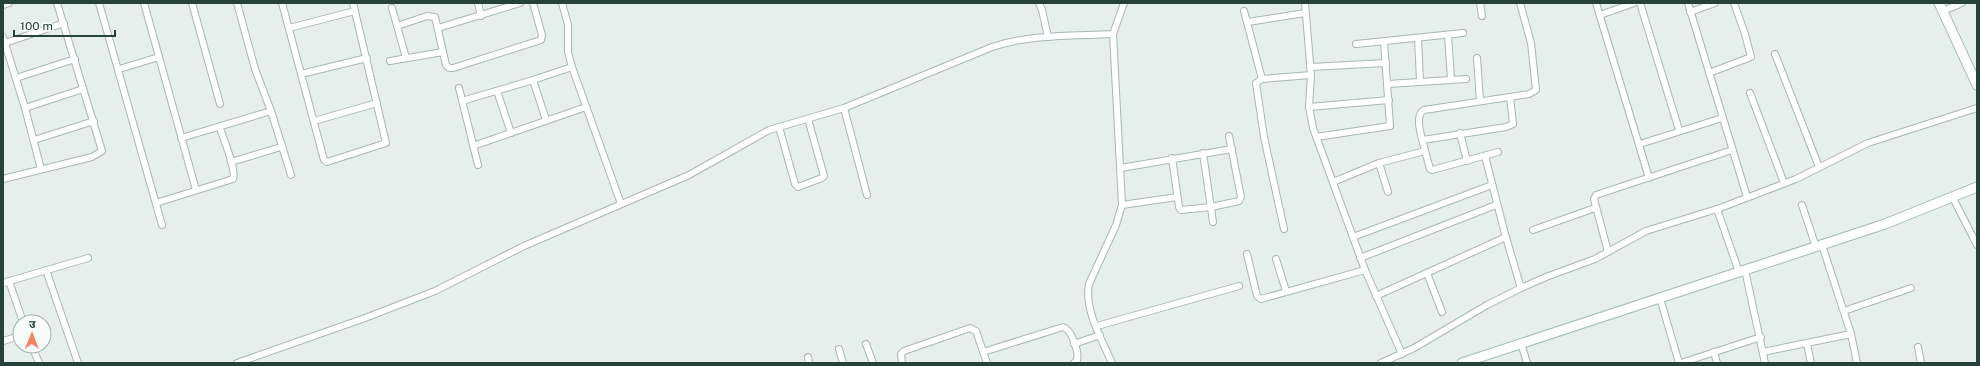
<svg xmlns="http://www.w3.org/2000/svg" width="1980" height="366" font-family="'Public Sans','Noto Sans Devanagari',sans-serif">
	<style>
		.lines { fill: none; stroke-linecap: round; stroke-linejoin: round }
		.street-casing { stroke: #a8b8b2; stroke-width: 8 }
		.secondary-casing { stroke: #a4bbb3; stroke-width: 11 }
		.street { stroke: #fff; stroke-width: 6 }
		.secondary { stroke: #fff; stroke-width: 9 }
	</style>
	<rect width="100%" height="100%" fill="#e6efeb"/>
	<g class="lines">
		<g class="street-casing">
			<g id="street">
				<path d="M 99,3 L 162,225"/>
				<path d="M 144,3 L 196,190"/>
				<path d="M 192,3 L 220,104"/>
				<path d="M 282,3 L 324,160 L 327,162 L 386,143 L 353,3"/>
				<path d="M 478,3 L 481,16"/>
				<path d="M 1039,3 L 1042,10 L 1048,37"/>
				<path d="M 1305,3 L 1311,75 L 1309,107 L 1313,128 L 1365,270 L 1402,354"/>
				<path d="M 1480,3 L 1482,16"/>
				<path d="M 1596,3 L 1649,178"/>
				<path d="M 1640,3 L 1679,130"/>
				<path d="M 1688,3 L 1747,197"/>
				<path d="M 3,5 L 9,3"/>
				<path d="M 392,8 L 406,58"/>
				<path d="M 1244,11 L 1262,79"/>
				<path d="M 1943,11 L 1962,3"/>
				<path d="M 1690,12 L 1715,3"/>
				<path d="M 1600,15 L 1634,3"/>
				<path d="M 1248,22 L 1305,13"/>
				<path d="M 397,26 L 427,16 L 435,17 L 446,65 L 449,68 L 453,68 L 541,40 L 542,35 L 533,3"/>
				<path d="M 289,28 L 355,11"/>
				<path d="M 438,28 L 520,3"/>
				<path d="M 1448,35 L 1451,79"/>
				<path d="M 3,37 L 25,108 L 41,169"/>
				<path d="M 1418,38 L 1420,81"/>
				<path d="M 5,43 L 64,23"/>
				<path d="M 1356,44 L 1463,33"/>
				<path d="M 1775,54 L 1819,167"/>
				<path d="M 1477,58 L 1480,101"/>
				<path d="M 390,61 L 443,52"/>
				<path d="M 572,67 L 621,204"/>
				<path d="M 1310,67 L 1386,63"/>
				<path d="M 119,69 L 159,57"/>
				<path d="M 1709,73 L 1751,57 L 1745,34 L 1734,3"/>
				<path d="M 301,74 L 367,58"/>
				<path d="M 16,78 L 75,59"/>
				<path d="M 533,80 L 546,120"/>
				<path d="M 1388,84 L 1466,79"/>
				<path d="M 459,88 L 478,165"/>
				<path d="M 497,91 L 511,133"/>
				<path d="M 1750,93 L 1784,183"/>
				<path d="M 462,101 L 533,80 L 572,67 L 568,52 L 568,25 L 562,3"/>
				<path d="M 1309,107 L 1389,100"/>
				<path d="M 25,108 L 83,89"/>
				<path d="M 844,108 L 867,195"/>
				<path d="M 271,111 L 291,175"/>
				<path d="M 314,121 L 377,103"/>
				<path d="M 779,127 L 795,184 L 798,187 L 822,178 L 824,176 L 808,119"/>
				<path d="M 1460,133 L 1467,161"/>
				<path d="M 1316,137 L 1390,126 L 1384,42"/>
				<path d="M 181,138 L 271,111 L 255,69 L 237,3"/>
				<path d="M 34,140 L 94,121"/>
				<path d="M 1423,140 L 1506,127 L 1513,124 L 1510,97"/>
				<path d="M 1640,144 L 1722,118"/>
				<path d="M 473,146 L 586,107"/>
				<path d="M 1425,151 C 1423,140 1413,116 1424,110 L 1529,94 L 1536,90 L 1531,43 L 1520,3"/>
				<path d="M 1203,153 L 1213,222"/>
				<path d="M 1485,156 L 1505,234 L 1521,288"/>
				<path d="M 1172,158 L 1179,207 L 1181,210 L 1211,207 L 1239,201 L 1241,197 L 1229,136"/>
				<path d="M 231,162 L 281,147"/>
				<path d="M 1379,163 L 1388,192"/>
				<path d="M 1121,168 L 1232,149"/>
				<path d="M 3,179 L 92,157 L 102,151 L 57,3"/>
				<path d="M 1333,182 L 1379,163 L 1425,151 L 1430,169 L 1432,170 L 1498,152"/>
				<path d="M 1953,198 L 1977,245"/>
				<path d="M 156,203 L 233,179 C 237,171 223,138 220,128"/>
				<path d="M 1122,205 L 1177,197"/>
				<path d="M 1802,205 L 1816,247"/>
				<path d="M 1717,209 L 1739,272"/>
				<path d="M 1284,229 L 1264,137 L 1256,83 L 1262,79 L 1311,75"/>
				<path d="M 1533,230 L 1595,208"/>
				<path d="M 1353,237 L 1492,185"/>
				<path d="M 1822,245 L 1851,334 L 1857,363"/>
				<path d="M 1608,252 L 1594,199 L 1596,195 L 1732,150"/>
				<path d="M 1247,254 L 1257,296 L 1261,299 L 1365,270"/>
				<path d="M 1360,258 L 1496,205"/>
				<path d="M 1276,259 L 1286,291"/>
				<path d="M 46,270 L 78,363"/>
				<path d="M 1745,270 L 1765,363"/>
				<path d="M 1427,273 L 1442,312"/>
				<path d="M 9,281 L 23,322"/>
				<path d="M 3,283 L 88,258"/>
				<path d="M 1376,296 L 1506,237"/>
				<path d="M 1660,298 L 1679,363"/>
				<path d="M 1844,311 L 1911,288"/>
				<path d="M 1097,326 L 1239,286"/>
				<path d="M 3,341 L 20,336"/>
				<path d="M 1521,343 L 1527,363"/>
				<path d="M 866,344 L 873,363"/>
				<path d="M 1074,344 L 1100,335"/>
				<path d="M 1807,344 L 1811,363"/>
				<path d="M 32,346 L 39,363"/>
				<path d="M 1918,347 L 1921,363"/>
				<path d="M 839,349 L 843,363"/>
				<path d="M 983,352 L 1063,327 C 1072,330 1079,352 1077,360 L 1074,363"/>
				<path d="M 1714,352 L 1717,363"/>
				<path d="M 1763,352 L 1851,334"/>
				<path d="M 808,357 L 809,363"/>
				<path d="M 237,363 L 365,318 L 435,291 L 524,246 L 689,175 L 769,130 L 844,108 L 992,47 C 1031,34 1072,36 1113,34"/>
				<path d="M 902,363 L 901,354 L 904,351 L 970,328 L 976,331 L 987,363"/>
				<path d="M 1112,363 C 1102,340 1084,310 1089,284 L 1116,225 L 1122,205 L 1113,34 L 1124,3"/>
				<path d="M 1381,363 L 1414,348 L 1487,305 L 1521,288 L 1546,277 L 1595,259 L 1646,231 L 1720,208 L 1796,179 L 1868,143 L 1977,108"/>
				<path d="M 1681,363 L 1761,337"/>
			</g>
		</g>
		<g class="secondary-casing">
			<g id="secondary">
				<path d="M 1939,3 L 1977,85"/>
				<path d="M 1462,363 L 1885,224 L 1977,187"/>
			</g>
		</g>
		<use href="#street" class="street"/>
		<use href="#secondary" class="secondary"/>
	</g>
	<rect width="1980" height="366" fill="none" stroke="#24423a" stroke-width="8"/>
	<g transform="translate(32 334) rotate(1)"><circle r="19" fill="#f7fbf9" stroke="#a3b1ad"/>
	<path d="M0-3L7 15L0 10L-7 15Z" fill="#f4845f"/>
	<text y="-6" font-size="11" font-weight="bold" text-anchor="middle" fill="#24423a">उ</text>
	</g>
	<path d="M14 30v6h101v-6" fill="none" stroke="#24423a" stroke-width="2"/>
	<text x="20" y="30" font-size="12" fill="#24423a" stroke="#f7fbf9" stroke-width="3" paint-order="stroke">100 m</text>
</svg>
